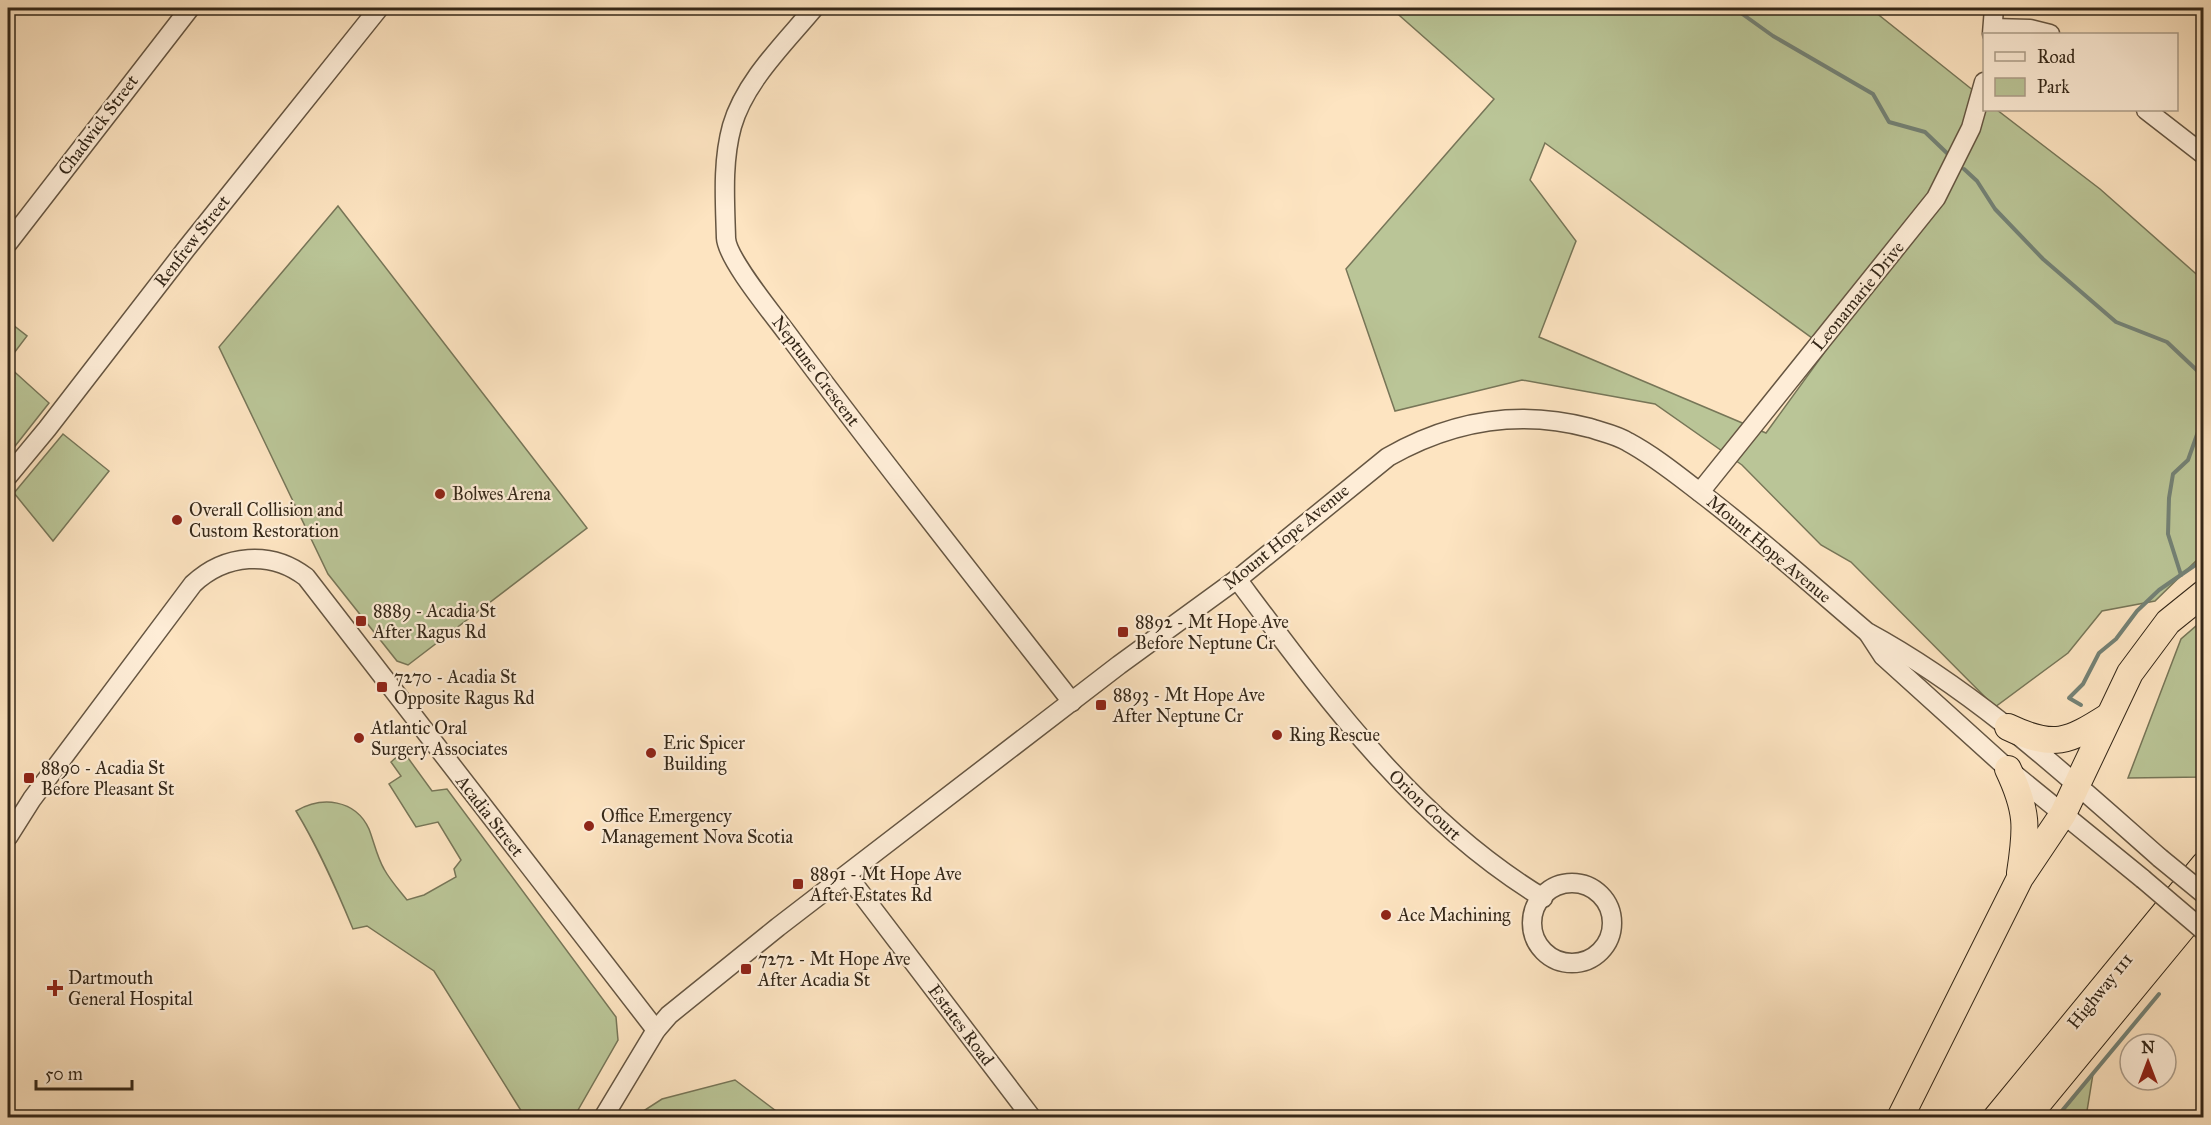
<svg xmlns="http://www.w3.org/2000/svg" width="2211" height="1125" font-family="'IM FELL Great Primer',serif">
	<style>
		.green { fill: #bac597; stroke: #777658; stroke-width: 1.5; fill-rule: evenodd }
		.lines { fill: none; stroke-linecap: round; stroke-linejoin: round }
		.stream { stroke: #748276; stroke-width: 4 }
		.minor-casing { stroke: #665642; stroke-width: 21 }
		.highway-casing { stroke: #342718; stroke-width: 28 }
		.minor { stroke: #feedd7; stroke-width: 18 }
		.highway { stroke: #fde4c1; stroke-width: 26 }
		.minor-bridge-casing { stroke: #665642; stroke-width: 21; stroke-linecap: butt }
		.minor-bridge { stroke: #feedd7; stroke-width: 18 }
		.poi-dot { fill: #8f2418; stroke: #feedd7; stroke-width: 2 }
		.labels { text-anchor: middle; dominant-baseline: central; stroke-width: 4.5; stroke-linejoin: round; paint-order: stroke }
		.street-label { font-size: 18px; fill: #342718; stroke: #feedd7 }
		.poi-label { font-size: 18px; fill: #342718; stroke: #feedd7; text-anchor: start }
	</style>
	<rect width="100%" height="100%" fill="#fde4c1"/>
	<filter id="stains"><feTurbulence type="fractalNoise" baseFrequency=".00333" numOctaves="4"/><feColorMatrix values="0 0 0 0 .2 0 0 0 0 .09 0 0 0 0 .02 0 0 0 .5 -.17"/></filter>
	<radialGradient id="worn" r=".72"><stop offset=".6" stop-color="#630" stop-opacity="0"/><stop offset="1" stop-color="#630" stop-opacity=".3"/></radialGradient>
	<g class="green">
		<path d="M 1391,8 L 1870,8 L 1984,99 L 1984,110 L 1997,110 L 2100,189 L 2203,280 L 2203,558 L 2196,561 L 2155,601 L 2102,611 L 2068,653 L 1995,707 L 1851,562 L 1821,545 L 1742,465 L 1655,404 L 1522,380 L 1395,411 L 1346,269 L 1494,99 ZM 1545,143 L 1827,349 L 1766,433 L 1539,337 L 1576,241 L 1530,180 Z"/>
		<path d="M 338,206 L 587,528 L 408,665 L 397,661 L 328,574 L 219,347 Z"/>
		<path d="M 8,321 L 27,336 L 8,361 Z"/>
		<path d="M 8,366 L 49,403 L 8,455 Z"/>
		<path d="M 63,434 L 109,471 L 53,541 L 14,493 Z"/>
		<path d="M 2203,620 L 2203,777 L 2128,778 L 2181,639 Z"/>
		<path d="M 403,751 L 432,791 L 447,789 L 616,1017 L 618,1040 L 574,1117 L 525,1117 L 434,971 L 367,926 L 353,929 C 336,888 319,849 296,811 C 322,796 355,799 369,829 C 374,842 377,857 384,869 C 390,880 399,890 407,900 L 424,895 L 456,877 L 454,869 L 461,860 L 438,822 L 416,827 L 389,784 L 401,776 L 391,762 Z"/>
		<path d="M 2093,1074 L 2086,1117 L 2058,1117 Z"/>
		<path d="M 735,1080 L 784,1117 L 634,1117 L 662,1099 Z"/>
	</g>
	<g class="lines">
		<g class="stream">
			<path d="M 1734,8 L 1773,36 L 1873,94 L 1889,122 L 1925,132 L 1951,157"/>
			<path d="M 1964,169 L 1977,181 L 1995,209 L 2043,259 L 2116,322 L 2167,342 L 2204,377"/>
			<path d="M 2181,575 L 2168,534 L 2169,498 L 2173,474 L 2188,460 L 2204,415"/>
			<path d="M 2081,705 L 2069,698 L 2083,684 L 2099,653 L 2116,639 L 2137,611 L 2159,590 L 2204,559"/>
			<path d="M 2056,1118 L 2159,994"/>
		</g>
		<g class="minor-casing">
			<g id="minor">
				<path d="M 814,8 C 785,43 745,81 732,126 C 722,162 725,201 726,238 C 727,260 778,320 792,340 C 883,462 978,582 1072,702"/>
				<path d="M 1993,28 L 2030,29 L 2050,34"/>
				<path d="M 1992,34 L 1994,8"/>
				<path d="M 2146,110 L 2204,155"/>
				<path d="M 8,243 L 190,8"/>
				<path d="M 8,476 L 47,429 L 186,249 L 379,8"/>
				<path d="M 1700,492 L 1936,198 L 1971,128 L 1984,82"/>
				<path d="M 1237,579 C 1326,698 1414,820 1543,898"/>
				<path d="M 1868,633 L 1883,656 L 2008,769 L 2143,879"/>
				<path d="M 8,837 L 32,799 L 193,584 C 225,554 271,550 306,577 L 656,1030"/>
				<path d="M 847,875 L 1032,1118"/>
				<circle cx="1572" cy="923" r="40"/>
				<path d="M 603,1118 L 656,1030 L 669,1015 L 778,927 L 1119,665 L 1244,574 L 1388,457 C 1451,421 1519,409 1590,428 C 1602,432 1617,435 1628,442 C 1656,457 1681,478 1706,497 C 1762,540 1814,587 1867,632 C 1976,691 2068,777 2160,858"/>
			</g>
		</g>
		<g class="highway-casing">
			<g id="highway">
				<path d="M 2008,727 C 2054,749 2068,742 2109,716"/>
				<path d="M 2008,769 C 2028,811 2027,828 2020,873"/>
				<path d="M 1900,1118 L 2020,878 L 2063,814 L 2130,673 L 2168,622 L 2204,593"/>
				<path d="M 1996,1118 L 2204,865"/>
				<path d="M 2026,1118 L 2204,902"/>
			</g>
		</g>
		<use href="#minor" class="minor"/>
		<use href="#highway" class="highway"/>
		<g class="minor-bridge-casing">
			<g id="minor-bridge">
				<path d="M 2160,858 L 2204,894"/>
				<path d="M 2143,879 L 2204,931"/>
			</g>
		</g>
		<use href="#minor-bridge" class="minor-bridge"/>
	</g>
	<g class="poi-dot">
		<circle cx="440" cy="494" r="6"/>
		<circle cx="177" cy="520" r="6"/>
		<rect x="355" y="615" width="12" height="12" rx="3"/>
		<rect x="1117" y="626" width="12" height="12" rx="3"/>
		<rect x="376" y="681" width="12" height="12" rx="3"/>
		<rect x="1095" y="699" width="12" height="12" rx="3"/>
		<circle cx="1277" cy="735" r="6"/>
		<circle cx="359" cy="738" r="6"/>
		<circle cx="651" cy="753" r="6"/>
		<rect x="23" y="772" width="12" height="12" rx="3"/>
		<circle cx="589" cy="826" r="6"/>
		<rect x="792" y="878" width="12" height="12" rx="3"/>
		<circle cx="1386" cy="915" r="6"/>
		<rect x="740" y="963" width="12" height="12" rx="3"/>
		<path d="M52 979h6v6h6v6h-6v6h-6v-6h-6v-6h6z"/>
	</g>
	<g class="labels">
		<g class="street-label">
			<text transform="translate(98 125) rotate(-53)">Chadwick Street</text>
			<text transform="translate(192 241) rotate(-52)">Renfrew Street</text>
			<text transform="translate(1858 296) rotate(-51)">Leonamarie Drive</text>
			<text transform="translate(816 371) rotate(53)">Neptune Crescent</text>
			<text transform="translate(1286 537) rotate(-39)">Mount Hope Avenue</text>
			<text transform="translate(1769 549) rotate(40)">Mount Hope Avenue</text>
			<text transform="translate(1425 805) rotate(44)">Orion Court</text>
			<text transform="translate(490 816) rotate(52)">Acadia Street</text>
			<text transform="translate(2100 991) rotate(-51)">Highway 111</text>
			<text transform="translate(961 1025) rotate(53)">Estates Road</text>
		</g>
		<g class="poi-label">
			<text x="452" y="494">Bolwes Arena</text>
			<text x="189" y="510">Overall Collision and<tspan x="189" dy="21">Custom Restoration</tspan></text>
			<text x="373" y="611">8889 - Acadia St<tspan x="373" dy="21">After Ragus Rd</tspan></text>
			<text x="1135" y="622">8892 - Mt Hope Ave<tspan x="1135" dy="21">Before Neptune Cr</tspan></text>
			<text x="394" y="677">7270 - Acadia St<tspan x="394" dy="21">Opposite Ragus Rd</tspan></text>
			<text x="1113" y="695">8893 - Mt Hope Ave<tspan x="1113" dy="21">After Neptune Cr</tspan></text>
			<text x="371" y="728">Atlantic Oral<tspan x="371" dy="21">Surgery Associates</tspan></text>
			<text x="1289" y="735">Ring Rescue</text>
			<text x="663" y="743">Eric Spicer<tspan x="663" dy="21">Building</tspan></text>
			<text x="41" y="768">8890 - Acadia St<tspan x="41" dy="21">Before Pleasant St</tspan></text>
			<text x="601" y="816">Office Emergency<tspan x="601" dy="21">Management Nova Scotia</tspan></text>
			<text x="810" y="874">8891 - Mt Hope Ave<tspan x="810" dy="21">After Estates Rd</tspan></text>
			<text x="1398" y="915">Ace Machining</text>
			<text x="758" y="959">7272 - Mt Hope Ave<tspan x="758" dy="21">After Acadia St</tspan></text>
			<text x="68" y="978">Dartmouth<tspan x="68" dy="21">General Hospital</tspan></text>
		</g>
	</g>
	<rect width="2211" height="1125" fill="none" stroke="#fde4c1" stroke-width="30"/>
	<rect x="9" y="9" width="2193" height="1107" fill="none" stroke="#342718" stroke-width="3"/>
	<rect x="15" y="15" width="2181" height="1095" fill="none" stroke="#342718" stroke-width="1.5"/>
	<rect x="1983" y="33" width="195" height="78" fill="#feedd7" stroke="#ad9e8b" stroke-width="1.5"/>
	<rect x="1995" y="52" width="30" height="9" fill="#feedd7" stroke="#ad9e8b" stroke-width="1.5"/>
	<text x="2037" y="63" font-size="18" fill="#342718">Road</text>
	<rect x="1995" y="78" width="30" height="18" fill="#bac597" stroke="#ad9e8b" stroke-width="1.5"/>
	<text x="2037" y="93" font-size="18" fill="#342718">Park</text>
	<g transform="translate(2148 1062)"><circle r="28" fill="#feedd7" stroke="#ad9e8b" stroke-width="1.5"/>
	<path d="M0-4.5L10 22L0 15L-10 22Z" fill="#8f2418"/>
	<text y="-9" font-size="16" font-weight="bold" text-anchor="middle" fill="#342718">N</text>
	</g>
	<path d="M36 1080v9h96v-9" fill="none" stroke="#342718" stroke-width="3"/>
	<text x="45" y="1080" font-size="18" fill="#342718" stroke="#feedd7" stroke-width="4.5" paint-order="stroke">50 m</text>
	<rect width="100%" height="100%" filter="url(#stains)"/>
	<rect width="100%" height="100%" fill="url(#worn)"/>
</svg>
